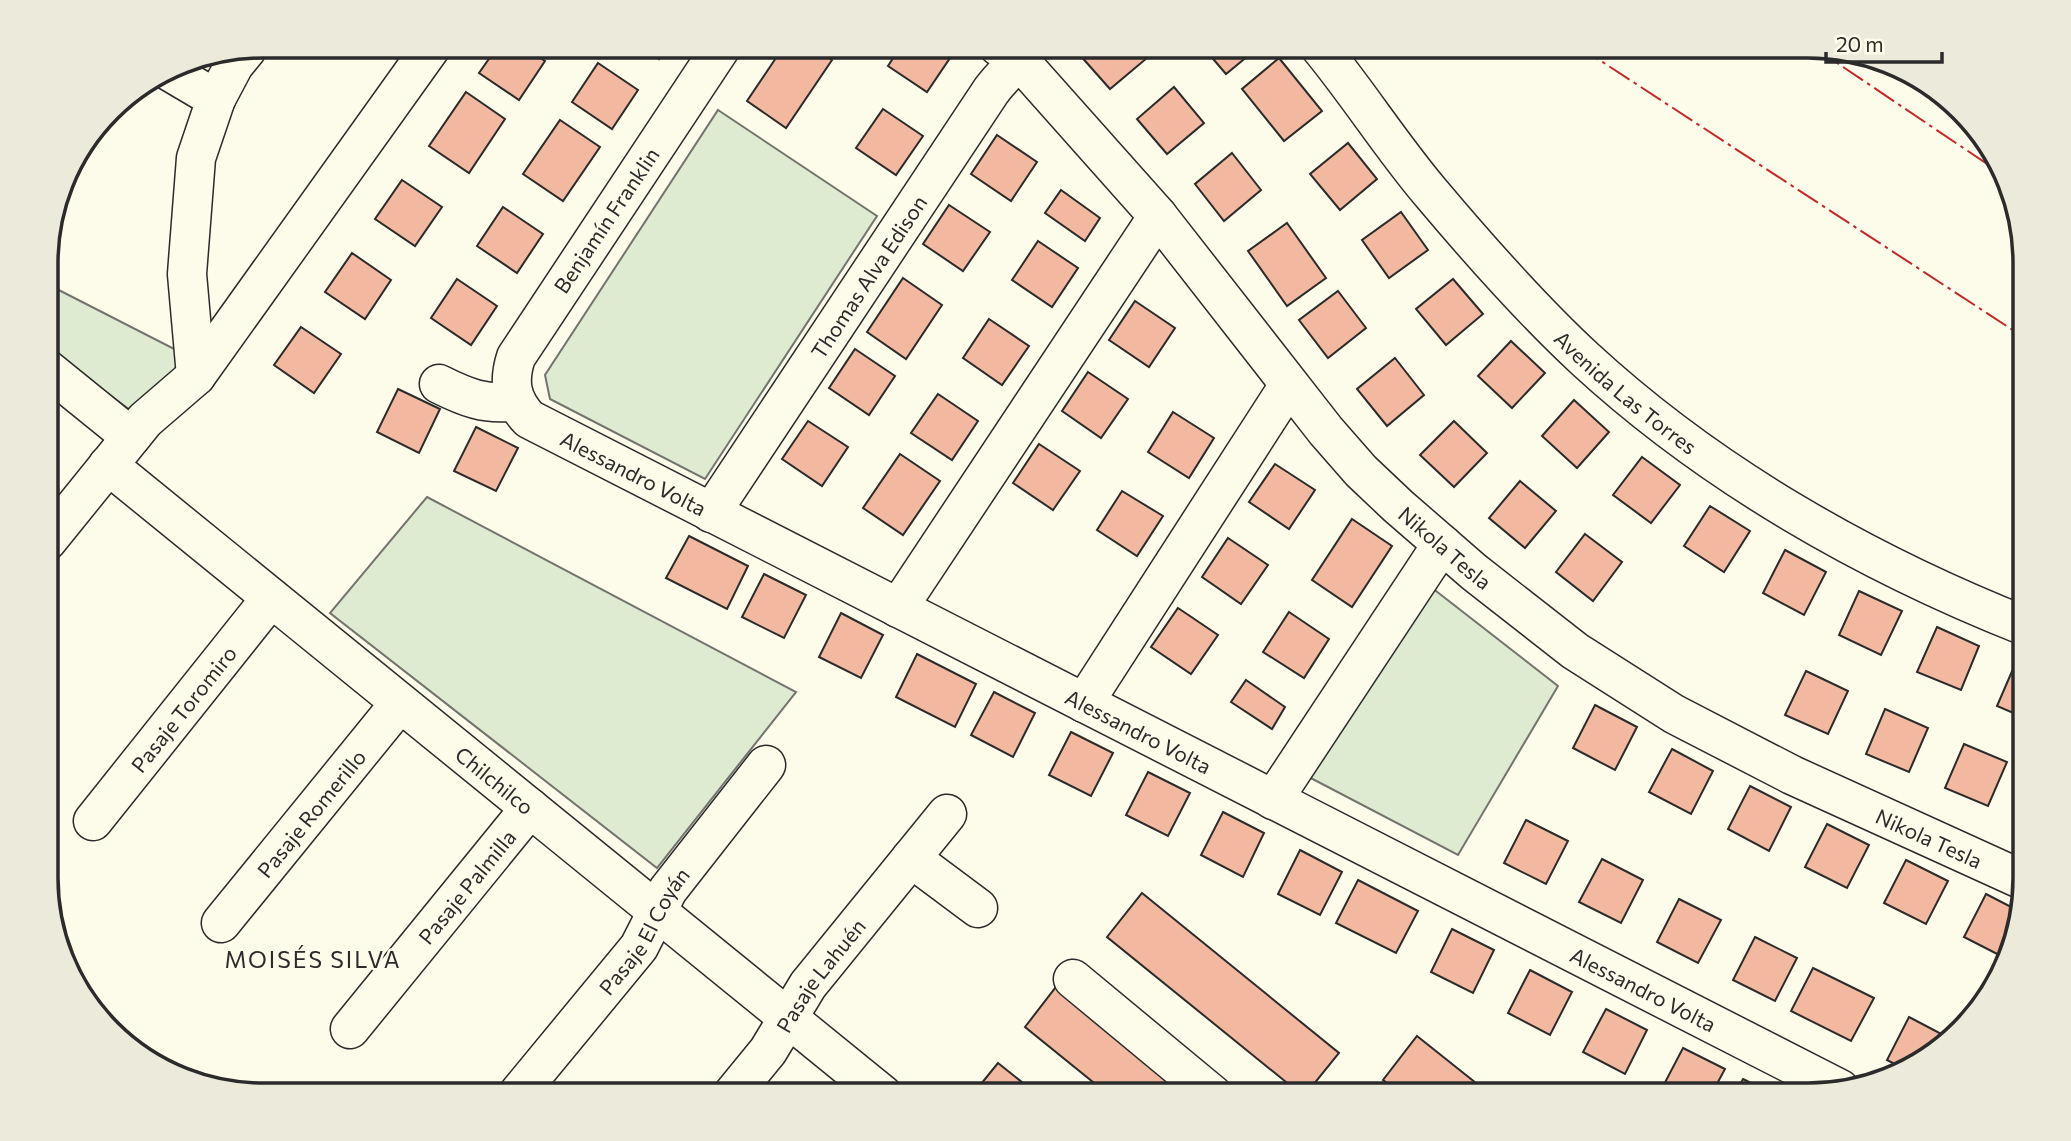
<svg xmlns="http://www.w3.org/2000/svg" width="2071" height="1141" font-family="Commissioner,sans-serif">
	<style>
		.green { fill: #deebd1; stroke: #74746e; stroke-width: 2 }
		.building { fill: #f2b8a0; stroke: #2b2b2b; stroke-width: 2 }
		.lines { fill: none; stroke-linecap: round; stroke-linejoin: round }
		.minor-casing { stroke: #2b2b2b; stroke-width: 41 }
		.minor { stroke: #fdfbea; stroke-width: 38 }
		.power { stroke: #c62828; stroke-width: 2; stroke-dasharray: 24 5 3.5 5; stroke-linecap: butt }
		.labels { text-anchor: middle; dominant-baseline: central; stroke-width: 5; stroke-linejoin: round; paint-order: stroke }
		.street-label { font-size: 21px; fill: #2b2b2b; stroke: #fdfbea }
		.neighbourhood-label { font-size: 23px; letter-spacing: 2px; fill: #2b2b2b; stroke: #fdfbea }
		.rim { fill: none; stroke: #2b2b2b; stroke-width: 3.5 }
	</style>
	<rect width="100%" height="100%" fill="#fdfbea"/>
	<g class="green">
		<path d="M 718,110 L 877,216 L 705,479 L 550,399 L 545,375 Z"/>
		<path d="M 47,284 L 190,357 L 134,413 L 47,348 Z"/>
		<path d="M 427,497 L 796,692 L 657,868 L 330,613 Z"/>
		<path d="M 1427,584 L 1558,686 L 1458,855 L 1305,775 Z"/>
	</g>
	<g class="building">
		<path d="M 498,46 L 523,46 L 545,61 L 519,100 L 479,73 Z"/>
		<path d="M 640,46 L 668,46 L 659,59 Z"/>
		<path d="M 784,46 L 811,46 L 832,60 L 786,128 L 747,101 Z"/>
		<path d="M 901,46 L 944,46 L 954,52 L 927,92 L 888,66 Z"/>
		<path d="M 1089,46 L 1136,46 L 1147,58 L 1110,89 L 1079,54 Z"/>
		<path d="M 1202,46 L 1260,46 L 1226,74 Z"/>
		<path d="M 1279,58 L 1322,111 L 1284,141 L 1242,89 Z"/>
		<path d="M 598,63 L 638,90 L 612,129 L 572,102 Z"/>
		<path d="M 1174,87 L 1204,123 L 1167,154 L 1137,119 Z"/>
		<path d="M 466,92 L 505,119 L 469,173 L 429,146 Z"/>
		<path d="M 883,109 L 923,136 L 896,175 L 856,148 Z"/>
		<path d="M 560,120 L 600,147 L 563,201 L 523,174 Z"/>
		<path d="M 997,135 L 1037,162 L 1011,201 L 971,174 Z"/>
		<path d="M 1348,143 L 1377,179 L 1340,210 L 1310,174 Z"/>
		<path d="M 1232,153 L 1261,190 L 1224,221 L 1195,184 Z"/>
		<path d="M 402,180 L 442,207 L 415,246 L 375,219 Z"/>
		<path d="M 1061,190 L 1100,218 L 1085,241 L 1045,213 Z"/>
		<path d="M 949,205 L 990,232 L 963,271 L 923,244 Z"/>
		<path d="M 503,207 L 543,234 L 517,273 L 477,246 Z"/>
		<path d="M 1401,212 L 1428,250 L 1389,278 L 1362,240 Z"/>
		<path d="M 1287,223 L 1326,278 L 1287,306 L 1248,251 Z"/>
		<path d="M 1038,241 L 1078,268 L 1052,307 L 1012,280 Z"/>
		<path d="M 352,253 L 391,280 L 365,319 L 325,292 Z"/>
		<path d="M 903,278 L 942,305 L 906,359 L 867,332 Z"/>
		<path d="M 457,279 L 497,306 L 471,345 L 431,318 Z"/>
		<path d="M 1453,279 L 1483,314 L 1446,345 L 1416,309 Z"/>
		<path d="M 1338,291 L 1366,328 L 1328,358 L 1299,320 Z"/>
		<path d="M 1135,301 L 1175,328 L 1149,367 L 1109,340 Z"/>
		<path d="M 989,319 L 1029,346 L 1002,385 L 963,358 Z"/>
		<path d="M 301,327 L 341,354 L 314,393 L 274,365 Z"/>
		<path d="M 1511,341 L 1545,373 L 1512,408 L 1478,376 Z"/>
		<path d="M 855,349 L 895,376 L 869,415 L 829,388 Z"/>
		<path d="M 1395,358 L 1424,395 L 1387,426 L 1357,389 Z"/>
		<path d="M 1088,372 L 1128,399 L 1101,438 L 1062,411 Z"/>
		<path d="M 398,389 L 440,409 L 419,453 L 377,432 Z"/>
		<path d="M 938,394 L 978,421 L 952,460 L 911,433 Z"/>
		<path d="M 1574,400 L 1609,432 L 1577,468 L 1542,436 Z"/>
		<path d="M 1173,412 L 1214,438 L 1189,478 L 1148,452 Z"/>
		<path d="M 808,421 L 848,447 L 822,486 L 782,459 Z"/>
		<path d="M 1454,421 L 1487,453 L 1454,487 L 1420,455 Z"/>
		<path d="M 476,427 L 518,448 L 496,491 L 454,471 Z"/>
		<path d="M 1039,444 L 1080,471 L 1053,510 L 1013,483 Z"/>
		<path d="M 900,454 L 940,481 L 903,535 L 863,508 Z"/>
		<path d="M 1642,457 L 1680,485 L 1651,523 L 1613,495 Z"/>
		<path d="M 1275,464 L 1315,490 L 1289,529 L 1249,502 Z"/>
		<path d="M 1520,481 L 1556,511 L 1525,548 L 1489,518 Z"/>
		<path d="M 1122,491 L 1163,516 L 1137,556 L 1097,530 Z"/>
		<path d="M 1710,506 L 1750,531 L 1724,572 L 1684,546 Z"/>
		<path d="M 1352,519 L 1392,546 L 1352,607 L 1312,580 Z"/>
		<path d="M 1585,534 L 1622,562 L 1593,601 L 1556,572 Z"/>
		<path d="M 689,536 L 748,566 L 727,609 L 666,578 Z"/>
		<path d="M 1228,538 L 1268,565 L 1241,604 L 1202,577 Z"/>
		<path d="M 1785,550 L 1826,572 L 1804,615 L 1763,593 Z"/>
		<path d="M 764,574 L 806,595 L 784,638 L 742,617 Z"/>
		<path d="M 1859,591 L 1902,611 L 1881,655 L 1839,635 Z"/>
		<path d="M 1178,608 L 1218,635 L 1191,674 L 1151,647 Z"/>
		<path d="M 1289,612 L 1329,639 L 1304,678 L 1263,652 Z"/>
		<path d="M 841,613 L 883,635 L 861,678 L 819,657 Z"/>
		<path d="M 1937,627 L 1979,646 L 1961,690 L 1917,672 Z"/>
		<path d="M 917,654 L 976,684 L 955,727 L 896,697 Z"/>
		<path d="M 2016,662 L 2025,665 L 2025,718 L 1997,706 Z"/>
		<path d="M 1806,671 L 1848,691 L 1828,734 L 1785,715 Z"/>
		<path d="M 1246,680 L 1285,707 L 1272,729 L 1231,702 Z"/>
		<path d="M 994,692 L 1035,713 L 1013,757 L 971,735 Z"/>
		<path d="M 1595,705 L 1637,727 L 1615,770 L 1573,748 Z"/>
		<path d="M 1885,709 L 1928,728 L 1909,772 L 1866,754 Z"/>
		<path d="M 1071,732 L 1113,753 L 1091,796 L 1049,775 Z"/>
		<path d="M 1964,744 L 2007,762 L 1988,806 L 1945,788 Z"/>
		<path d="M 1672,749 L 1713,771 L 1691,814 L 1649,792 Z"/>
		<path d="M 1148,772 L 1190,793 L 1168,836 L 1126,815 Z"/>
		<path d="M 1750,786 L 1791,807 L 1769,851 L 1728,829 Z"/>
		<path d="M 1223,812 L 1264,833 L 1243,877 L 1201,855 Z"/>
		<path d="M 1526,820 L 1568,841 L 1546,884 L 1504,863 Z"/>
		<path d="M 1827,824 L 1869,845 L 1847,888 L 1805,867 Z"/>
		<path d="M 1300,850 L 1342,872 L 1320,915 L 1278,894 Z"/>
		<path d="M 1602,859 L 1643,880 L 1621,923 L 1579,902 Z"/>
		<path d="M 1906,860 L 1948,881 L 1926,924 L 1884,903 Z"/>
		<path d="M 1358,880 L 1418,911 L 1396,953 L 1336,923 Z"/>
		<path d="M 1142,893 L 1339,1053 L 1305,1095 L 1302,1095 L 1107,937 Z"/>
		<path d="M 1986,894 L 2019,911 L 2005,958 L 1964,937 Z"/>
		<path d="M 1679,899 L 1721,920 L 1698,963 L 1657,942 Z"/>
		<path d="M 1452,929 L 1494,950 L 1473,993 L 1431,972 Z"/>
		<path d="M 1755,937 L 1797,958 L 1775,1001 L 1733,980 Z"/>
		<path d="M 1813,968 L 1874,998 L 1851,1041 L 1791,1011 Z"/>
		<path d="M 1530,970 L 1572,992 L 1550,1035 L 1508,1013 Z"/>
		<path d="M 1059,983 L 1198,1095 L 1109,1095 L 1025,1027 Z"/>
		<path d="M 1606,1009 L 1647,1030 L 1625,1074 L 1583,1052 Z"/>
		<path d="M 1909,1017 L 1949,1038 L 1929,1059 L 1902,1068 L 1887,1060 Z"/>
		<path d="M 1417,1036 L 1491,1095 L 1403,1095 L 1383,1080 Z"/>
		<path d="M 1683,1048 L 1725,1069 L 1711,1095 L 1670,1095 L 1661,1090 Z"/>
		<path d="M 998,1063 L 1038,1095 L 972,1095 Z"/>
		<path d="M 1743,1079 L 1775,1095 L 1734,1095 Z"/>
	</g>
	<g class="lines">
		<g class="minor-casing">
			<g id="minor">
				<path id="s1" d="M 722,46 L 516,357 C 508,382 511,400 529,419 L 1840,1089"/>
				<path id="s2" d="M 998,46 L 1020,61 L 1158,216 L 1326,431 L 1361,471 L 1398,506 L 1474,572 L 1575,651 L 1674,714 L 1792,775 L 2025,881"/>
				<path id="s3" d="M 1319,46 C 1358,93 1391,146 1431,193 C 1479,250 1530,308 1585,359 C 1711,475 1866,563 2025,626"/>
				<path d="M 167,70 L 216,99"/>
				<path d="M 47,369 L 131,437"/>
				<path d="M 196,376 L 187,274 L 196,158 L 216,99 L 234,65 L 247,49"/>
				<path d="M 439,384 C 465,397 486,406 516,401"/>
				<path id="s4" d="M 108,465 L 883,1095"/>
				<path id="s5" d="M 711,513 L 991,91 C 1003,74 1019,63 1030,46"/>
				<path d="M 47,541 L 145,420 L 196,376 L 432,46"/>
				<path d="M 898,608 L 1158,216"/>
				<path d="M 1084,703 L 1289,385"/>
				<path d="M 1273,800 L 1442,544"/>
				<path id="s6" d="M 93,821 L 271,598"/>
				<path d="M 911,858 L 978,908"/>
				<path id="s7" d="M 221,923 L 400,703"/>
				<path d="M 1073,979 L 1213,1095"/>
				<path id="s8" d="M 350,1029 L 530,808"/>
				<path id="s9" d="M 517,1095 L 639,947 L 668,890 L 766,765"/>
				<path id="s10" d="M 732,1095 L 768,1051 L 808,985 L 947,814"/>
			</g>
		</g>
		<use href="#minor" class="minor"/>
		<g class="power">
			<path d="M 1578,46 L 2025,338"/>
			<path d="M 1812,46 L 1999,172"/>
		</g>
	</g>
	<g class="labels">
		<g class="street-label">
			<text transform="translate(606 220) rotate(-56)">Benjamín Franklin</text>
			<text stroke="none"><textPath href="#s5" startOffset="284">Thomas Alva Edison</textPath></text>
			<text stroke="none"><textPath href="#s3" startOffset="464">Avenida Las Torres</textPath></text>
			<text stroke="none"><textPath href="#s1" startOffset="558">Alessandro Volta</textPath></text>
			<text stroke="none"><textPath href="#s2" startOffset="674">Nikola Tesla</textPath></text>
			<text stroke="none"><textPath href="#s6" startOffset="144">Pasaje Toromiro</textPath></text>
			<text stroke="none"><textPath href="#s1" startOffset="1125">Alessandro Volta</textPath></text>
			<text stroke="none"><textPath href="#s4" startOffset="499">Chilchilco</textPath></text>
			<text stroke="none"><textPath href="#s7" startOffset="142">Pasaje Romerillo</textPath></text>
			<text stroke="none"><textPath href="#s2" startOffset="1241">Nikola Tesla</textPath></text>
			<text stroke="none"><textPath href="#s8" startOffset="184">Pasaje Palmilla</textPath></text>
			<text stroke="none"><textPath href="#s9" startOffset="208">Pasaje El Coyán</textPath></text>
			<text stroke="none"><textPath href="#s10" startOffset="149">Pasaje Lahuén</textPath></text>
			<text stroke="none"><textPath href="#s1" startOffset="1692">Alessandro Volta</textPath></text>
		</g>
		<g class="neighbourhood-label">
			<text x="313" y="959">MOISÉS SILVA</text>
		</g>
	</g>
	<path d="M0 0H2071V1141H0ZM263 58H1808A205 205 0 0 1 2013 263V878A205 205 0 0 1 1808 1083H263A205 205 0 0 1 58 878V263A205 205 0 0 1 263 58Z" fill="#eceadb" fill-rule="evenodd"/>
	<path class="rim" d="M263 58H1808A205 205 0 0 1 2013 263V878A205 205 0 0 1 1808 1083H263A205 205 0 0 1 58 878V263A205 205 0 0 1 263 58Z"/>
	<path d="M1826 52v10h116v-10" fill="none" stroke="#2b2b2b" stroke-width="3.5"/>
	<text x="1836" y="52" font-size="21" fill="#2b2b2b" stroke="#fdfbea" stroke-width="5" paint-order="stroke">20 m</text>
</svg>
